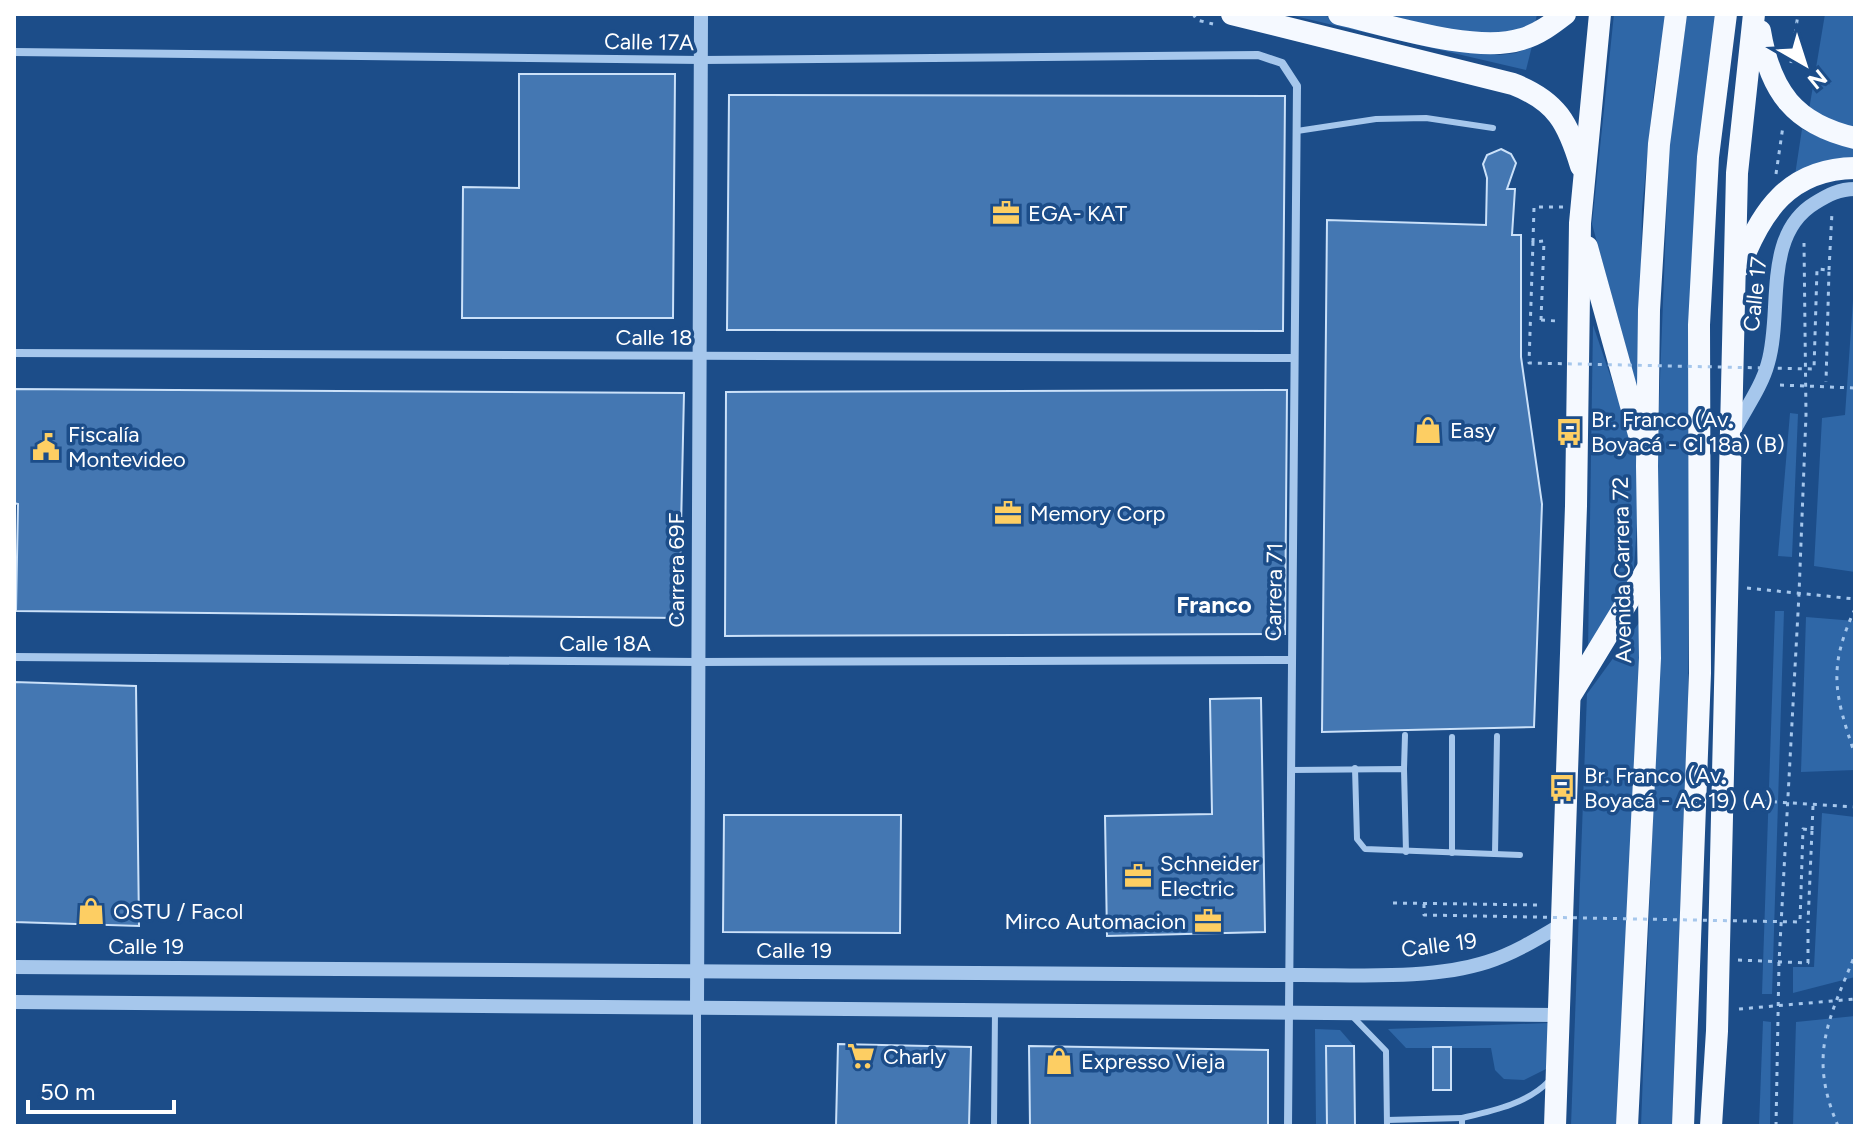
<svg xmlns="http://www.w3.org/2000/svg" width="1869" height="1140" font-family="Figtree,sans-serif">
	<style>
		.green { fill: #2f67a7 }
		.building { fill: #4477b2; stroke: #cbe1f9; stroke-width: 2 }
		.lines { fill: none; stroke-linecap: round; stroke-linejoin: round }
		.path { stroke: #a6c7ec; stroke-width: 3; stroke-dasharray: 4 6; stroke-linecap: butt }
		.service { stroke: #a6c7ec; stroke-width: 6 }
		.minor { stroke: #a6c7ec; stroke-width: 8 }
		.tertiary { stroke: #a6c7ec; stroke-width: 14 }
		.trunk { stroke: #f5f9ff; stroke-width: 22 }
		.path-bridge { stroke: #a6c7ec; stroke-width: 3; stroke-dasharray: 4 6; stroke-linecap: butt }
		.labels { text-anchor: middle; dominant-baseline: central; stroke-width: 7; stroke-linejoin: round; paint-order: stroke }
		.street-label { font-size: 22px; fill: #fff; stroke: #1c4d89 }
		.poi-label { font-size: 22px; fill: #fff; stroke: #1c4d89; text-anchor: start }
		.neighbourhood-label { font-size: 24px; font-weight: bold; fill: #fff; stroke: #1c4d89 }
	</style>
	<rect width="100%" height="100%" fill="#1c4d89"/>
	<g class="green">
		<path d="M 1286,14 L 1317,14 L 1499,55 L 1516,53 L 1532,46 L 1526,70 Z"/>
		<path d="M 1386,14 L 1537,14 L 1534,29 C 1487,44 1433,26 1386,14 Z"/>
		<path d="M 1614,14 L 1666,14 L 1654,90 L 1642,209 L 1639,395 L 1592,224 Z"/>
		<path d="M 1687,14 L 1716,14 L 1690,305 L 1688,701 L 1672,1126 L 1641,1126 L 1655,759 L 1658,431 L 1669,147 Z"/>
		<path d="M 1825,14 L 1855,14 L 1855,128 L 1831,121 L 1809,110 Z"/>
		<path d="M 1802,129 L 1823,139 L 1855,148 L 1855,158 L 1828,162 L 1795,175 Z"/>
		<path d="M 1855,272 L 1855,572 L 1814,566 L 1822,418 L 1845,415 Z"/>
		<path d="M 1593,325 L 1641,466 L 1634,568 L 1588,653 Z"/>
		<path d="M 1790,413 L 1798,414 L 1792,557 L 1778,556 Z"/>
		<path d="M 1775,611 L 1784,611 L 1772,994 L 1762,994 Z"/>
		<path d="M 1806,617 L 1855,621 L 1855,770 L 1801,772 Z"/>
		<path d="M 1641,620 L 1623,1126 L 1571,1126 L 1587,694 Z"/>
		<path d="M 1822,813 L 1855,817 L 1855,977 L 1793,993 L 1793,967 L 1814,967 Z"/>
		<path d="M 1855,1016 L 1855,1126 L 1793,1126 L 1796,1022 Z"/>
		<path d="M 1763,1021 L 1771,1022 L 1770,1126 L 1759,1126 Z"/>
		<path d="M 1549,1023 L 1548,1068 L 1524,1080 L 1504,1079 L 1495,1070 L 1491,1048 L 1406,1048 L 1388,1029 Z"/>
		<path d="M 1315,1029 L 1340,1030 L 1354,1046 L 1326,1046 L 1327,1126 L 1316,1126 Z"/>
	</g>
	<g class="building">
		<path d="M 519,74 L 675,74 L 673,318 L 462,318 L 463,187 L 519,188 Z"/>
		<path d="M 729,95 L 1285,96 L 1283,331 L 727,330 Z"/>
		<path d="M 1501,149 L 1511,154 L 1516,163 L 1507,189 L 1515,189 L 1512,235 L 1521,235 L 1521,357 L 1542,504 L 1534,727 L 1322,732 L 1327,220 L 1486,225 L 1487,178 L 1483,164 L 1487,155 Z"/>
		<path d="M 14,389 L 684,393 L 679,618 L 16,611 L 18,504 L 14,503 Z"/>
		<path d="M 1287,390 L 1285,634 L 725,636 L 726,392 Z"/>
		<path d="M 14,682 L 136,686 L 139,926 L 14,922 Z"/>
		<path d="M 1261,698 L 1265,932 L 1107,936 L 1105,816 L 1212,814 L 1210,699 Z"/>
		<path d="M 724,815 L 901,815 L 900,933 L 723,932 Z"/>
		<path d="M 838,1044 L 971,1047 L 969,1126 L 836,1126 Z"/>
		<path d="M 1029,1046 L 1268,1050 L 1268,1126 L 1030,1126 Z"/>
		<path d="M 1326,1046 L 1354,1046 L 1355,1126 L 1327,1126 Z"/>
		<rect x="1433" y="1047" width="18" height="43"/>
	</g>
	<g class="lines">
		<g class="path">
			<path d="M 1193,14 L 1197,20 L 1213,24"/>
			<path d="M 1791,63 L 1798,14"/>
			<path d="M 1776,174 L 1783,126"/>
			<path d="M 1533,242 L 1534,207 L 1563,207"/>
			<path d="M 1829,270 L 1832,212"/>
			<path d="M 1541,320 L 1557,321"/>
			<path d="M 1780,385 L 1855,388"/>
			<path d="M 1747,588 L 1855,599"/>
			<path d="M 1855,609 C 1827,669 1835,695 1855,755"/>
			<path d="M 1743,800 L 1855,807"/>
			<path d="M 1812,830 L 1813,806"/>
			<path d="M 1393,903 L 1540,905"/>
			<path d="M 1738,960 L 1808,963 L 1808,923"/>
			<path d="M 1739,1009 L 1855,999"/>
			<path d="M 1776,1126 L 1779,962 L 1799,594 L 1806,415 L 1804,243"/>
			<path d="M 1838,1126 C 1808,1056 1828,1021 1855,955"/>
		</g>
		<g class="service">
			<path d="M 1297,131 L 1376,119 L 1426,118 L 1493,128"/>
			<path d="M 1355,768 L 1357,839 L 1365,849 L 1520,855"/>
			<path d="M 1404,769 L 1405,735"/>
			<path d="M 1291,770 L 1404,769 L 1406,852"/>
			<path d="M 1452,853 L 1452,737"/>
			<path d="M 1495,854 L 1497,736"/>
			<path d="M 1352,1016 L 1386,1051 L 1387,1126"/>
			<path d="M 1387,1120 L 1462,1118"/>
			<path d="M 994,1126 L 995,1010"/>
			<path d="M 1462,1126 L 1462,1118 C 1492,1111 1527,1104 1549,1081"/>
		</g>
		<g class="minor">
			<path d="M 14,52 L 701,60 L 1258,55 L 1282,63 L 1297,86 L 1288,1126"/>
			<path d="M 14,353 L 1294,358"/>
			<path d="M 14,657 L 698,662 L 1292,660"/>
			<path d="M 697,1008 L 697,1126"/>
		</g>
		<g class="tertiary">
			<path d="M 1735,429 C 1746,408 1762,386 1768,363 C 1783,312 1762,235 1815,203 C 1828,195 1839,189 1855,189"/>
			<path d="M 14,967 L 1289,975 C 1352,974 1427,981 1487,962 C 1515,953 1539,938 1564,923"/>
			<path d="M 14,1002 L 1559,1015"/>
			<path d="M 697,1008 L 701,14"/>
		</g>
		<g class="trunk">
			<path d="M 1232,14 L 1513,84 C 1557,101 1568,123 1581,166"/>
			<path d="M 1339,14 C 1387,25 1476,54 1522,39 C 1539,34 1552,24 1565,14"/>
			<path d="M 1760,31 C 1770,91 1794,124 1855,138"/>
			<path d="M 1587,247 L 1640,438"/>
			<path d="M 1740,266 C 1761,211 1789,169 1855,168"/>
			<path d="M 1572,693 L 1648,568"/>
			<path d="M 1555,1126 L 1576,506 L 1580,223 L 1600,14"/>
			<path d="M 1627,1126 L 1650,658 L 1647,466 L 1649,310 L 1659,144 L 1676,14"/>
			<path d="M 1683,1126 L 1700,673 L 1699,325 L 1708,157 L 1726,14"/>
			<path d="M 1711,1126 L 1717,1031 L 1737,173 L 1754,14"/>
		</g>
		<g class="path-bridge">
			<path d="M 1541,320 L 1544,241 L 1533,242 L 1529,363 L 1814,369 L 1817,269 L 1829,270 L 1826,382"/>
			<path d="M 1424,904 L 1424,915 L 1800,922 L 1803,829 L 1812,830 L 1808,923"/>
		</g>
	</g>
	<defs>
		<g id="office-bare" transform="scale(2.16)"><path d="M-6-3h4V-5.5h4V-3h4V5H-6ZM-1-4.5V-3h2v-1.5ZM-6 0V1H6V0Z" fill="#fdce63" stroke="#1c4d89" stroke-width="2.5" paint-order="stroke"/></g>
		<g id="shop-bare" transform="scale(2.16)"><path d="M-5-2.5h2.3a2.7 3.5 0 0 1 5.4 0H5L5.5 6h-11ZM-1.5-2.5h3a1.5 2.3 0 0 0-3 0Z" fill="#fdce63" stroke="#1c4d89" stroke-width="2.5" paint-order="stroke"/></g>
		<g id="bus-bare" transform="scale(2.16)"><path d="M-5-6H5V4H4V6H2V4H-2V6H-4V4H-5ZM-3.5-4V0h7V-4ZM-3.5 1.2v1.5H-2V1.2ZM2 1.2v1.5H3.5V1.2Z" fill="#fdce63" stroke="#1c4d89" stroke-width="2.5" paint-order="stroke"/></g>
		<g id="civic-bare" transform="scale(2.16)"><path d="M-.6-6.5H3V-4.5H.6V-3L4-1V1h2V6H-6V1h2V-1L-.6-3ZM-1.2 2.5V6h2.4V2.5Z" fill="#fdce63" stroke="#1c4d89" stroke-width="2.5" paint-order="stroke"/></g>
		<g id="supermarket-bare" transform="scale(2.16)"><path d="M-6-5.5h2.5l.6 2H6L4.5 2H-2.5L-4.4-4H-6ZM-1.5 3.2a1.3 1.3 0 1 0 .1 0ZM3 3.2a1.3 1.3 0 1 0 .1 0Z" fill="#fdce63" stroke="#1c4d89" stroke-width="2.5" paint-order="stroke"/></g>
	</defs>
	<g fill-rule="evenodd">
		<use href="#office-bare" x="1006" y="213"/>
		<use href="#shop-bare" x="1428" y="430"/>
		<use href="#bus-bare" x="1569" y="432"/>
		<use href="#civic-bare" x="46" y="447"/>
		<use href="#office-bare" x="1008" y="513"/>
		<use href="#bus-bare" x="1562" y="788"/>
		<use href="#office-bare" x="1138" y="876"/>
		<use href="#shop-bare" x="91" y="911"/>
		<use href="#office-bare" x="1208" y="921"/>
		<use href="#supermarket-bare" x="861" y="1056"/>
		<use href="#shop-bare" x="1059" y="1061"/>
	</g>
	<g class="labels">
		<g class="street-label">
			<text transform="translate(649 42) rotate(1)">Calle 17A</text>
			<text transform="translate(1755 294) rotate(-84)">Calle 17</text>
			<text x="654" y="337">Calle 18</text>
			<text transform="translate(676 570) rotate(-90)">Carrera 69F</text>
			<text transform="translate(1622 570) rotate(-91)">Avenida Carrera 72</text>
			<text transform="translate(1274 592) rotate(-89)">Carrera 71</text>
			<text x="605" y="643">Calle 18A</text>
			<text transform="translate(1439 945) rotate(-7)">Calle 19</text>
			<text x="146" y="946">Calle 19</text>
			<text x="794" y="950">Calle 19</text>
		</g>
		<g class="poi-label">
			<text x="1028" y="213">EGA- KAT</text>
			<text x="1591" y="419">Br. Franco (Av.<tspan x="1591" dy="25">Boyacá - Cl 18a) (B)</tspan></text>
			<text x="1450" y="430">Easy</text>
			<text x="68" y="434">Fiscalía<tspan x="68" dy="25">Montevideo</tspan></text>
			<text x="1030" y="513">Memory Corp</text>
			<text x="1584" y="775">Br. Franco (Av.<tspan x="1584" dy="25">Boyacá - Ac 19) (A)</tspan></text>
			<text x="1160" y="863">Schneider<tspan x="1160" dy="25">Electric</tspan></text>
			<text x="113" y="911">OSTU / Facol</text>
			<text x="1186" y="921" text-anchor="end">Mirco Automacion</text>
			<text x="883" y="1056">Charly</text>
			<text x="1081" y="1061">Expresso Vieja</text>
		</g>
		<g class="neighbourhood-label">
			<text x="1214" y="604">Franco</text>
		</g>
	</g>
	<rect width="1869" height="1140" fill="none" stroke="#ffffff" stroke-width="32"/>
	<g transform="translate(1805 64) rotate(141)" stroke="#1c4d89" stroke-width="6" paint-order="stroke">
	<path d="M0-6L14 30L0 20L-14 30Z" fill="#ffffff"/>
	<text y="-12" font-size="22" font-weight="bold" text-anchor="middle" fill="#ffffff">N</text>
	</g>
	<path d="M28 1100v12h146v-12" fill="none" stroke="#ffffff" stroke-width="4"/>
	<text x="40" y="1100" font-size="24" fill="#ffffff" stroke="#1c4d89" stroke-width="6" paint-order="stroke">50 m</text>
</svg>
